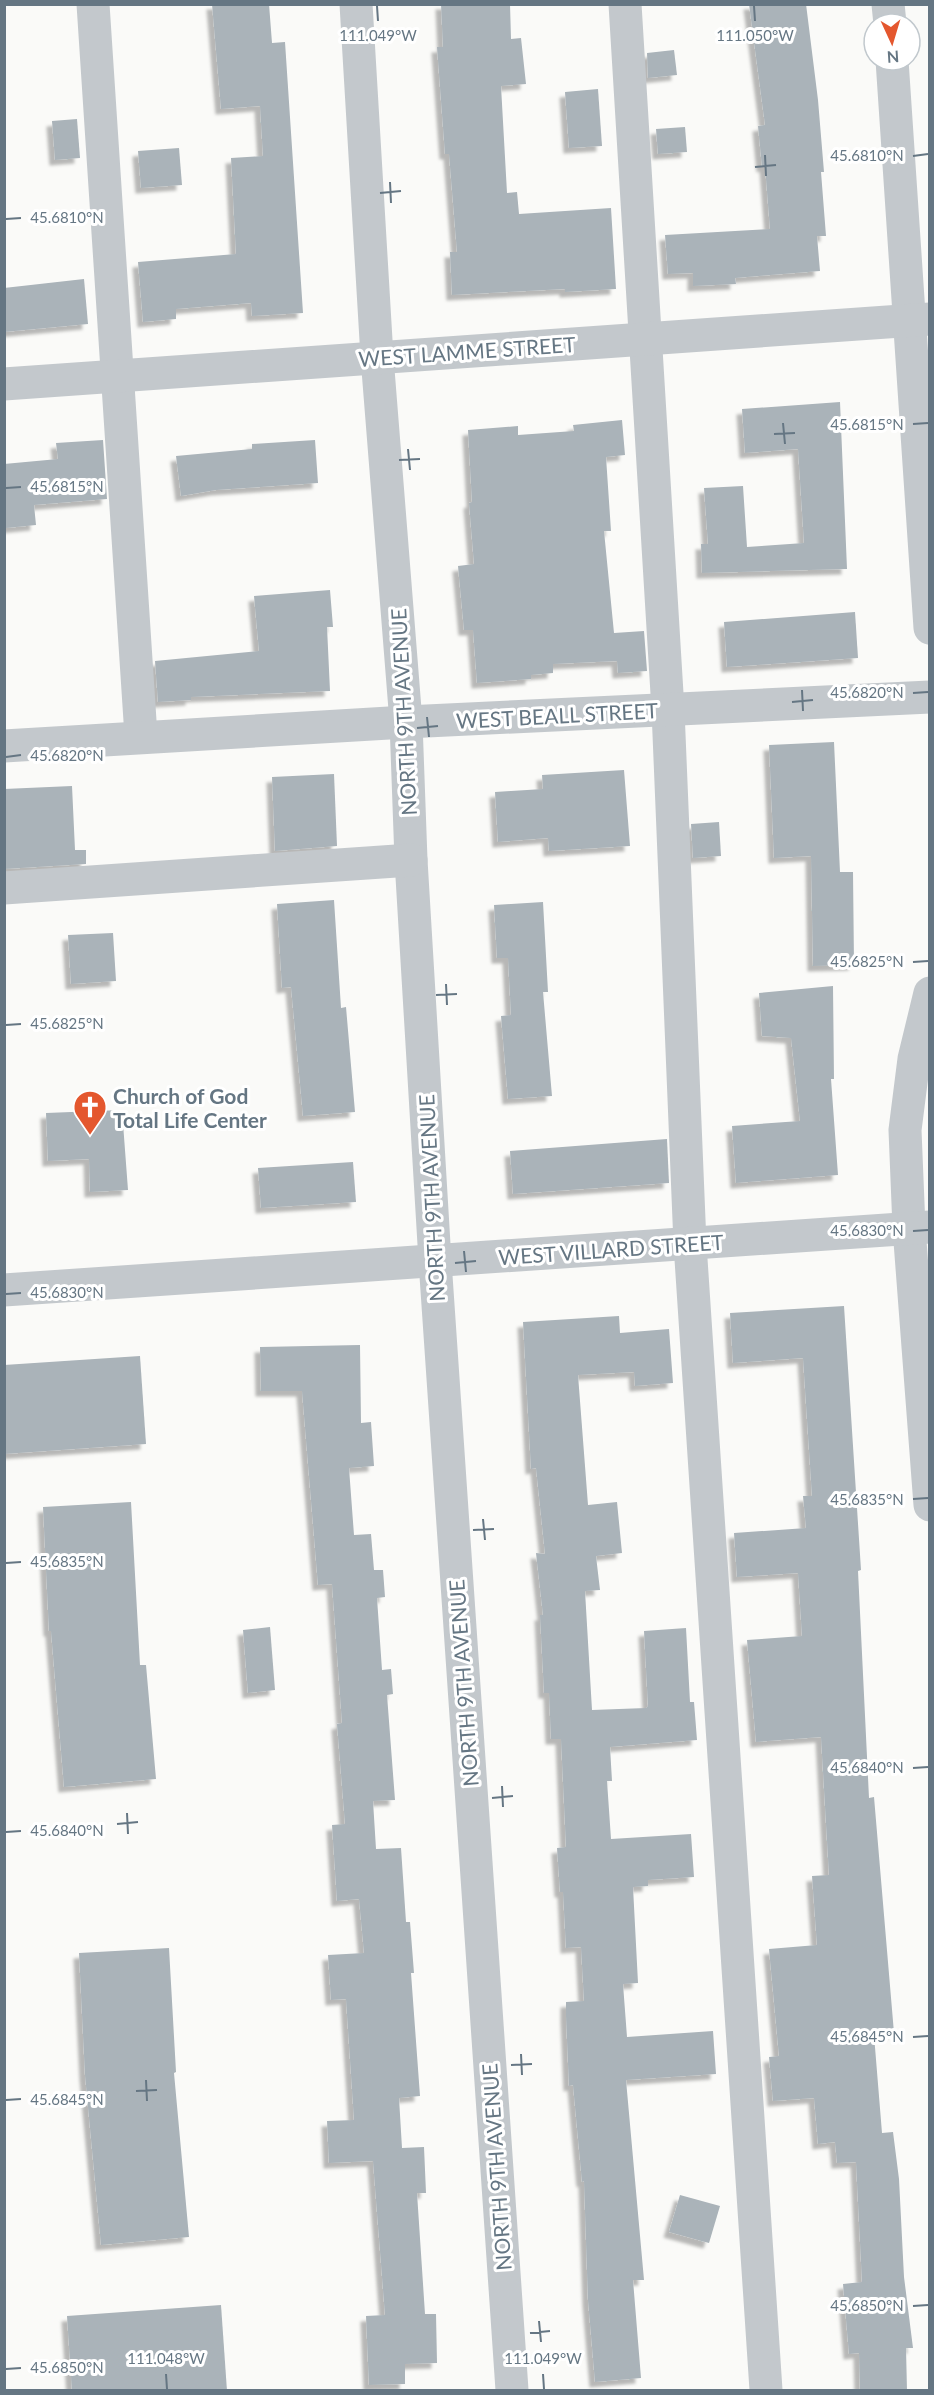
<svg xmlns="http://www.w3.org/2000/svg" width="934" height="2395" font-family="Lato,sans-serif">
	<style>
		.building { fill: #aab3b9; filter: url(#shadow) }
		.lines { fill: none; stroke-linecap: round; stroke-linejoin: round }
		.minor { stroke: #c3c8cc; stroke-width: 33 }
		.ticks { fill: none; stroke: #657683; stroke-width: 2 }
		.labels { text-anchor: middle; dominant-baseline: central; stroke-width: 6; stroke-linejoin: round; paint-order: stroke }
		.street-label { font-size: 21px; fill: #657683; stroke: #fff }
		.poi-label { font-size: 21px; font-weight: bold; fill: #657683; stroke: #fff; text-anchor: start }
		.ticks-label { font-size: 15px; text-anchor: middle; fill: #657683; stroke: #fff; stroke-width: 6; stroke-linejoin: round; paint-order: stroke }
	</style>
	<defs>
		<filter id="shadow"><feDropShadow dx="-5.5" dy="5.5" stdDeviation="1.5" flood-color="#0004"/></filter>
	</defs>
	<rect width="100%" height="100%" fill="#fafaf8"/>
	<g class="building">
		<path d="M 212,4 L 269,4 L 272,43 L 285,42 L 303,313 L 252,316 L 251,303 L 176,309 L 176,319 L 143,322 L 138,262 L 236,254 L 231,158 L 263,156 L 260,106 L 221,109 Z"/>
		<path d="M 441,4 L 510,4 L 511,39 L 521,38 L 526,84 L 501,86 L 507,193 L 517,192 L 519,214 L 611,208 L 616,289 L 565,292 L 565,289 L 452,295 L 450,252 L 457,252 L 449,154 L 445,154 L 437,47 L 443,47 Z"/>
		<path d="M 749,4 L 806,4 L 818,100 L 824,172 L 821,172 L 826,236 L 817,236 L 820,271 L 735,278 L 736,284 L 693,286 L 693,273 L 668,274 L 665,235 L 770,229 L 765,166 L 762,167 L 758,126 L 765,125 Z"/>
		<path d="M 674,50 L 677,75 L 648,78 L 647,53 Z"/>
		<path d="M 598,89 L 602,146 L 569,148 L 565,92 Z"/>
		<path d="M 77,119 L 80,158 L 55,160 L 52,121 Z"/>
		<path d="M 685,127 L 687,152 L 658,154 L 656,129 Z"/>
		<path d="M 179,148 L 182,185 L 141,188 L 138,151 Z"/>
		<path d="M 84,279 L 88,324 L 4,332 L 4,288 Z"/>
		<path d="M 840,402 L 847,569 L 702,573 L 701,544 L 708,544 L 704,488 L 743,486 L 747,547 L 804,543 L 798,449 L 745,453 L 742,409 Z"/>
		<path d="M 622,420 L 625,455 L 606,457 L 611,531 L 604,531 L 614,633 L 644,631 L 647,671 L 618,673 L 617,661 L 553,664 L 553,673 L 531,675 L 531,679 L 477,683 L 473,630 L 464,630 L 458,566 L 474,564 L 469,503 L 472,502 L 468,430 L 518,426 L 518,435 L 574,431 L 573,425 Z"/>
		<path d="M 103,440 L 107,499 L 34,505 L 36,525 L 6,528 L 4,464 L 58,459 L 56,443 Z"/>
		<path d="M 315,440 L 318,483 L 216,490 L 181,496 L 176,456 L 252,449 L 252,444 Z"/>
		<path d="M 330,590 L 333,627 L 327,627 L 330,691 L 191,697 L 191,700 L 158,702 L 155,661 L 259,651 L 254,596 Z"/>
		<path d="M 855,612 L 858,658 L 727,667 L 724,622 Z"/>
		<path d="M 834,742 L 840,872 L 853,872 L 854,965 L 813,966 L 811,856 L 774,858 L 769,745 Z"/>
		<path d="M 624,770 L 630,846 L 549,851 L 548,838 L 498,842 L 495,792 L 543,789 L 542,775 Z"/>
		<path d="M 334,774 L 337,846 L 275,851 L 272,777 Z"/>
		<path d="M 72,786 L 75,850 L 86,850 L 86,864 L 4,869 L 4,789 Z"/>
		<path d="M 719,822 L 721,856 L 693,858 L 691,824 Z"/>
		<path d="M 334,900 L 341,1008 L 346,1007 L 355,1112 L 303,1116 L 291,987 L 282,988 L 277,904 Z"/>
		<path d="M 543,902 L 548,992 L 543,992 L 552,1096 L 508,1099 L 501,1016 L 511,1015 L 508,958 L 497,958 L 494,905 Z"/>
		<path d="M 113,933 L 116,981 L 71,984 L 68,935 Z"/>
		<path d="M 833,986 L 834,1079 L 831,1079 L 838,1175 L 736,1183 L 732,1126 L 800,1121 L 791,1038 L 762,1036 L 759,993 Z"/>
		<path d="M 122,1110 L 128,1190 L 90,1192 L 89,1159 L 48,1161 L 46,1113 Z"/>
		<path d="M 667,1139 L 669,1183 L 513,1194 L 510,1151 Z"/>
		<path d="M 353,1162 L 356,1202 L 261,1208 L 258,1168 Z"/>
		<path d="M 844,1306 L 861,1570 L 858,1571 L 869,1798 L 874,1797 L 894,2033 L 874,2035 L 882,2133 L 893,2132 L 899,2179 L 904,2277 L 913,2348 L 906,2348 L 907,2391 L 860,2391 L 859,2353 L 849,2354 L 843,2284 L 862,2282 L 856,2162 L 837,2163 L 835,2142 L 818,2144 L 814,2098 L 773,2101 L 769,2057 L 779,2056 L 769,1949 L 817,1945 L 812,1876 L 829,1875 L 821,1737 L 756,1742 L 747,1640 L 802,1636 L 798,1573 L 737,1577 L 734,1533 L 806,1528 L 803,1496 L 812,1496 L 803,1358 L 733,1363 L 730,1313 Z"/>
		<path d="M 619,1316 L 620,1333 L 669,1329 L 673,1383 L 635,1386 L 634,1372 L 578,1375 L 588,1505 L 617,1502 L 622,1553 L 596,1556 L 600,1590 L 585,1591 L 592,1710 L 646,1708 L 648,1706 L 644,1631 L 686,1628 L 690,1702 L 694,1702 L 697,1740 L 610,1747 L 612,1781 L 607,1781 L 611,1839 L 691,1834 L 694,1877 L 648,1880 L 648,1886 L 633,1887 L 638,1983 L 623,1984 L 627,2037 L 713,2031 L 716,2074 L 626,2080 L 644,2280 L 633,2280 L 641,2378 L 595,2382 L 588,2300 L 584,2181 L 582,2182 L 573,2085 L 569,2086 L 566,2016 L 566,2002 L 584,2001 L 581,1947 L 566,1948 L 563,1892 L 560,1892 L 557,1848 L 566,1847 L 561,1739 L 551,1739 L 549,1693 L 544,1693 L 540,1615 L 543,1615 L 536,1553 L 545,1554 L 536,1468 L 531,1469 L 523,1322 Z"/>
		<path d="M 360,1345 L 361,1423 L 371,1422 L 374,1466 L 349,1468 L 354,1535 L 371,1534 L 374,1570 L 383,1570 L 385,1597 L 377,1598 L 382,1670 L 391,1669 L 393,1694 L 387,1695 L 395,1800 L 373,1801 L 376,1849 L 401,1848 L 406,1922 L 410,1922 L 414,1973 L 411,1973 L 420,2096 L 399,2098 L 402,2148 L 424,2147 L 426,2193 L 417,2193 L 425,2314 L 436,2314 L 437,2363 L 405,2364 L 405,2384 L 369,2385 L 366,2316 L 385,2315 L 373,2161 L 329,2163 L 327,2121 L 354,2120 L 346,1999 L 331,2000 L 328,1955 L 364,1953 L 359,1899 L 337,1901 L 332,1825 L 345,1824 L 337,1724 L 342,1723 L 332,1584 L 318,1585 L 302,1391 L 261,1391 L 260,1347 Z"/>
		<path d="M 140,1356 L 146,1444 L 4,1454 L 4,1365 Z"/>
		<path d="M 131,1502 L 140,1665 L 146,1665 L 156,1779 L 64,1787 L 51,1631 L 49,1631 L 43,1507 Z"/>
		<path d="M 270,1627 L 275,1690 L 248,1693 L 243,1630 Z"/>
		<path d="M 169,1948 L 176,2072 L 174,2073 L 189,2237 L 101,2245 L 85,2075 L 79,1953 Z"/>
		<path d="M 680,2195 L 720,2206 L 709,2243 L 669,2232 Z"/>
		<path d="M 221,2305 L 227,2391 L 72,2391 L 67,2316 Z"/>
	</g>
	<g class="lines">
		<g class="minor">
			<path d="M 93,4 L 141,736"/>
			<path d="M 356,4 L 377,357 L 406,722 L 411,860 L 435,1261 L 512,2390"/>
			<path d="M 625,4 L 668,710 L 690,1244 L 766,2390"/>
			<path d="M 888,4 L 890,24"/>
			<path d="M 892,60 L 930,628"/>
			<path d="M 4,384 L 930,319"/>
			<path d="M 4,746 L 406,722 L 930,697"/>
			<path d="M 4,888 L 411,860"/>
			<path d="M 930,993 L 914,1059 L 905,1130 L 909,1228 L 930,1505"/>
			<path d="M 4,1290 L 930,1227"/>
		</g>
	</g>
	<path class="ticks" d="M 377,6 L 378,21M 754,6 L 755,21M 765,155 L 766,176M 913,156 L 928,154M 755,167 L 776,165M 390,182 L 391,203M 380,193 L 401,191M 6,219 L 21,218M 783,423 L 785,444M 913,424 L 928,423M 774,434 L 795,433M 408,449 L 410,470M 399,460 L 420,459M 6,488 L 21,487M 802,690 L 803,711M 913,693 L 928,692M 792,702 L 813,700M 427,717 L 429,737M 417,728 L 438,726M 6,757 L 21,755M 913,962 L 928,961M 446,984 L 447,1005M 436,995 L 457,994M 6,1025 L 21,1024M 913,1231 L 928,1230M 464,1251 L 466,1272M 455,1263 L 476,1261M 6,1294 L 21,1293M 913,1499 L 928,1498M 483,1519 L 485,1540M 473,1530 L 494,1529M 6,1563 L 21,1562M 913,1768 L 928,1767M 502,1786 L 503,1807M 492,1798 L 513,1796M 127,1813 L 128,1834M 117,1824 L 138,1822M 6,1832 L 21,1831M 913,2037 L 928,2036M 521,2054 L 522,2075M 511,2065 L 532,2064M 146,2080 L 147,2101M 136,2091 L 157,2090M 6,2100 L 21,2099M 913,2306 L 928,2305M 539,2321 L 541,2342M 530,2333 L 550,2331M 6,2369 L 21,2368M 166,2374 L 167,2389M 543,2374 L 544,2389"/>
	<defs>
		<g id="church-pin" transform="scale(1.725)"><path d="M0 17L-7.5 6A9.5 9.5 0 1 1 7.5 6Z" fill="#e4572e" stroke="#fff"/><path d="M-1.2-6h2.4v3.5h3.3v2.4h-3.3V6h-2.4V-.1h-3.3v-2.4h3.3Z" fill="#fff"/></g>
	</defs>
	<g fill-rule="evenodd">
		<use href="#church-pin" x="90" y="1107"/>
	</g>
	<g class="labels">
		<g class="street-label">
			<text transform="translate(467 351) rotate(-4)">WEST LAMME STREET</text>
			<text transform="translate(403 712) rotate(-93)">NORTH 9TH AVENUE</text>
			<text transform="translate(557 715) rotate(-3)">WEST BEALL STREET</text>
			<text transform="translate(431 1198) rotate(-93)">NORTH 9TH AVENUE</text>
			<text transform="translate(611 1249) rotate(-4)">WEST VILLARD STREET</text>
			<text transform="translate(463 1683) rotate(-94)">NORTH 9TH AVENUE</text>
			<text transform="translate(496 2167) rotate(-94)">NORTH 9TH AVENUE</text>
		</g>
		<g class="poi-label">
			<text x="113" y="1095">Church of God<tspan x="113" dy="24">Total Life Center</tspan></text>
		</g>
	</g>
	<g class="ticks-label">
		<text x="378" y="41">111.049°W</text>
		<text x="755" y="41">111.050°W</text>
		<text x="867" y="161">45.6810°N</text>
		<text x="67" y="223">45.6810°N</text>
		<text x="867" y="430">45.6815°N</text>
		<text x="67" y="492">45.6815°N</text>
		<text x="867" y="698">45.6820°N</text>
		<text x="67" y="761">45.6820°N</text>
		<text x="867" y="967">45.6825°N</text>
		<text x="67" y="1029">45.6825°N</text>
		<text x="867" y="1236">45.6830°N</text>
		<text x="67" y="1298">45.6830°N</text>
		<text x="867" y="1505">45.6835°N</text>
		<text x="67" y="1567">45.6835°N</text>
		<text x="867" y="1773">45.6840°N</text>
		<text x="67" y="1836">45.6840°N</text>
		<text x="867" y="2042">45.6845°N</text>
		<text x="67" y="2105">45.6845°N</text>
		<text x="867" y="2311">45.6850°N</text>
		<text x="166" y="2364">111.048°W</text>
		<text x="543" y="2364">111.049°W</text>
		<text x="67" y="2373">45.6850°N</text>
	</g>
	<rect width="934" height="2395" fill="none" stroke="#657683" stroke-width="12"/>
	<g transform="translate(892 42) rotate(176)"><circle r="28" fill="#ffffff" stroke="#c1c8cd" stroke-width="1.5"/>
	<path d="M0-4.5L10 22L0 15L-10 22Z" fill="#e4572e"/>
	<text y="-9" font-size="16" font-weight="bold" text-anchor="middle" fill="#657683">N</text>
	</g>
</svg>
